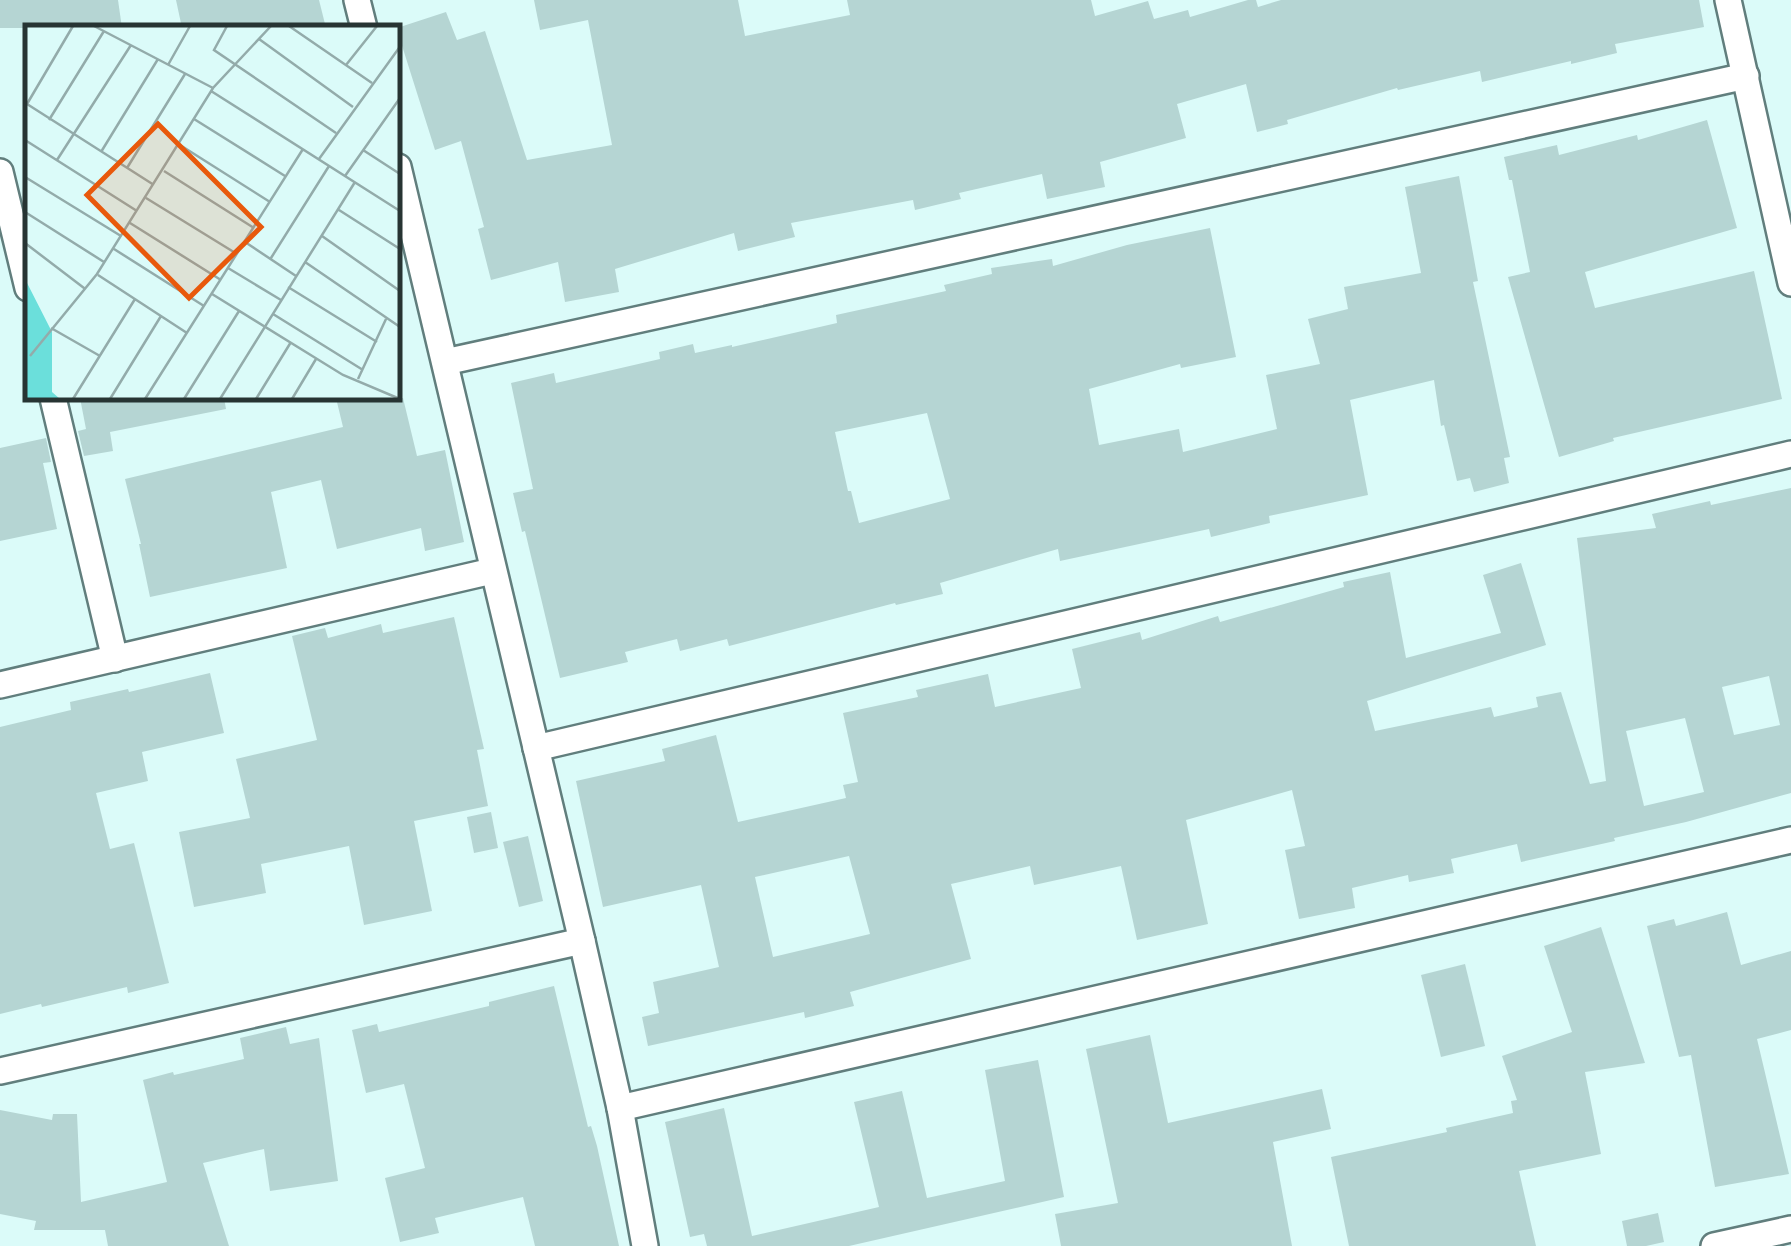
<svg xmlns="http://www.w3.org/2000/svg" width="1791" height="1246" font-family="'Source Serif 4',serif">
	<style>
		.building { fill: #b5d5d3; fill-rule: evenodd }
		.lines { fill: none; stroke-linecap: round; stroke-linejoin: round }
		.minor-casing { stroke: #617e7d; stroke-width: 30 }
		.minor { stroke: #fff; stroke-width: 25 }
		.inset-road { fill: none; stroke: #93abaa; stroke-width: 2.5 }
		.view { fill: #e8590c; fill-opacity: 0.15; stroke: #e8590c; stroke-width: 5 }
		.inset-edge { fill: none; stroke: #273433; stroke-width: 5 }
	</style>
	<rect width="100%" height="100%" fill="#dbfbf9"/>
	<g class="building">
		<path d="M 0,0 L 118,0 L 122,28 L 0,28 Z"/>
		<path d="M 176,0 L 319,0 L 326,28 L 182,28 Z"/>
		<path d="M 534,0 L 738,0 L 745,36 L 850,15 L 847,0 L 1091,0 L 1095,16 L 1148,1 L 1154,19 L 1188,10 L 1190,17 L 1248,0 L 1256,0 L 1258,7 L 1281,0 L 1699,0 L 1704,27 L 1615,44 L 1617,53 L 1571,64 L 1571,61 L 1482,82 L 1480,71 L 1398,90 L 1397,88 L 1287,120 L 1288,124 L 1257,132 L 1246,84 L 1177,104 L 1186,138 L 1100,162 L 1105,187 L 1047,199 L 1042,174 L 959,193 L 961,199 L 915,210 L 913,200 L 791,223 L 795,237 L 738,251 L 734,233 L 615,269 L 619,292 L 565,302 L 558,262 L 491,280 L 478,229 L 484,227 L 461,141 L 435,150 L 398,33 L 397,28 L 446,12 L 457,40 L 485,31 L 527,160 L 612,145 L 588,20 L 540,30 Z"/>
		<path d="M 1707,120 L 1737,228 L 1585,272 L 1595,308 L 1754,271 L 1782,399 L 1613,438 L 1614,441 L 1559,457 L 1508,277 L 1530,272 L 1512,180 L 1509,180 L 1504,157 L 1557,145 L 1559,155 L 1637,135 L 1638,140 Z"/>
		<path d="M 1459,176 L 1478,281 L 1473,282 L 1510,457 L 1504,458 L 1509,483 L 1474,492 L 1470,478 L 1457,481 L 1444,425 L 1441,426 L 1434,380 L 1350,400 L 1368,495 L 1269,516 L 1270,523 L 1211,537 L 1209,529 L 1060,561 L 1058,549 L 940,583 L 943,594 L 896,605 L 895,603 L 729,646 L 727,639 L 680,651 L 677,639 L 625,652 L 628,662 L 560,678 L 525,531 L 522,532 L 513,493 L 533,489 L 511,383 L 554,373 L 556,383 L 660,359 L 659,352 L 693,344 L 695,353 L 732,345 L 732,347 L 837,323 L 836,315 L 946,291 L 944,285 L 992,274 L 991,268 L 1052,259 L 1053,266 L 1127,245 L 1210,228 L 1236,357 L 1181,368 L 1180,364 L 1089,389 L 1099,445 L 1179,429 L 1183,452 L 1277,429 L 1266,375 L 1320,364 L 1308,319 L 1348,309 L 1344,287 L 1421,273 L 1405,187 ZM 927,413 L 950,499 L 859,523 L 851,491 L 848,491 L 835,432 Z"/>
		<path d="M 80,398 L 224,398 L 226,409 L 110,432 L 113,451 L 84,456 L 78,431 L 86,429 Z"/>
		<path d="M 336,398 L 403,398 L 417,456 L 445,450 L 464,542 L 425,551 L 421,528 L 337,549 L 321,480 L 271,492 L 287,568 L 150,597 L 139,544 L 141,544 L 125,479 L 343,427 Z"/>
		<path d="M 46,438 L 51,462 L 43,463 L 57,529 L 0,541 L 0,448 Z"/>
		<path d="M 1791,488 L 1791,793 L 1686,822 L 1614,838 L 1615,841 L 1521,862 L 1517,844 L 1451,859 L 1454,873 L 1409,882 L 1408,875 L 1352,888 L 1355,908 L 1299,919 L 1285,850 L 1305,846 L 1292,790 L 1186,820 L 1208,924 L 1137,940 L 1121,866 L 1034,885 L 1030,866 L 951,884 L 971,959 L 850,992 L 854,1006 L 805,1018 L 804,1012 L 648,1046 L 642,1017 L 659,1013 L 653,982 L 719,967 L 701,885 L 603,907 L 576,781 L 665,761 L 662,749 L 716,735 L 738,822 L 846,798 L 843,785 L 858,782 L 843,713 L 918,697 L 916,690 L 988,674 L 995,707 L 1081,688 L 1072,649 L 1140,632 L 1142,640 L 1218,616 L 1220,622 L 1344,587 L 1343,582 L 1390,572 L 1406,658 L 1501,633 L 1483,575 L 1521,563 L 1546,645 L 1367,701 L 1375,731 L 1491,707 L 1494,717 L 1538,707 L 1536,697 L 1561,692 L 1590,784 L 1606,781 L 1577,538 L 1656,528 L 1652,514 L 1710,501 L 1711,505 ZM 1769,676 L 1780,725 L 1734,735 L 1722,687 ZM 1685,718 L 1704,792 L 1644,806 L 1626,731 ZM 849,856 L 870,934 L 773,957 L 755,877 Z"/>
		<path d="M 454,617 L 484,749 L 477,750 L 488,806 L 414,821 L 432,911 L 364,925 L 349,846 L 261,864 L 266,893 L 194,907 L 179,832 L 250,818 L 236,759 L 317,740 L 292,636 L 325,628 L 328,638 L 381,624 L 383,633 Z"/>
		<path d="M 210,673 L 224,733 L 142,752 L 148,781 L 96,793 L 110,849 L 134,843 L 169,983 L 128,993 L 127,987 L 42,1007 L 41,1004 L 0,1014 L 0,727 L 71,710 L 70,702 L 128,689 L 129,692 Z"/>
		<path d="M 491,812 L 498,848 L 474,853 L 467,817 Z"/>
		<path d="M 528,836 L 543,901 L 519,907 L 503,842 Z"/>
		<path d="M 1727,912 L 1741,965 L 1791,951 L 1791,1030 L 1757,1039 L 1789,1174 L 1715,1187 L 1691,1055 L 1679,1057 L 1647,926 L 1674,919 L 1676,926 Z"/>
		<path d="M 1601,927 L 1645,1063 L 1585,1072 L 1601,1154 L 1519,1171 L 1536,1246 L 1349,1246 L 1331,1157 L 1447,1132 L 1446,1128 L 1513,1113 L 1511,1101 L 1517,1100 L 1502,1056 L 1572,1032 L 1544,946 Z"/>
		<path d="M 1465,964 L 1485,1046 L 1441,1057 L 1421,975 Z"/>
		<path d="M 554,986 L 588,1127 L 591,1126 L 597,1146 L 619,1246 L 535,1246 L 523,1197 L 435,1218 L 439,1233 L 400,1242 L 385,1178 L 425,1168 L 404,1084 L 366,1093 L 352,1030 L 377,1024 L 379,1032 L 489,1006 L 489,1002 Z"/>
		<path d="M 286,1027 L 290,1044 L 319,1038 L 338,1181 L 270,1191 L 264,1149 L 203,1163 L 229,1246 L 108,1246 L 105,1230 L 34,1230 L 36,1221 L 0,1214 L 0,1110 L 52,1120 L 53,1114 L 77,1114 L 81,1202 L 167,1182 L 143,1080 L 173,1072 L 174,1075 L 244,1059 L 240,1038 Z"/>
		<path d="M 1150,1035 L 1168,1123 L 1322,1089 L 1331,1129 L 1273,1142 L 1292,1246 L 1061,1246 L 1055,1214 L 1118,1203 L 1086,1049 Z"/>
		<path d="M 1038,1060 L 1064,1197 L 849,1246 L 707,1246 L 704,1234 L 690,1237 L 665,1122 L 724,1108 L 752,1236 L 879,1207 L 854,1102 L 902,1091 L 927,1198 L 1005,1181 L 985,1070 Z"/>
		<path d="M 1658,1213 L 1664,1242 L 1646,1246 L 1627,1246 L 1622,1221 Z"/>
	</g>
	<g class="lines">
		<g class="minor-casing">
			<g id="minor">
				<path d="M 357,0 L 364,28"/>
				<path d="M 1728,0 L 1791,283"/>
				<path d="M 398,167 L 582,941 L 620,1108 L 645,1246"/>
				<path d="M 0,172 L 28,288"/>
				<path d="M 445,362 L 1746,76"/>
				<path d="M 53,398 L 115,659"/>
				<path d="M 0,685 L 492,571"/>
				<path d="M 536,748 L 1791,454"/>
				<path d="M 0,1071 L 582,941"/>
				<path d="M 620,1108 L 1791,840"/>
				<path d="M 1714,1246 L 1791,1229"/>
			</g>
		</g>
		<use href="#minor" class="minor"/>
	</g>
	<g transform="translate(25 25)">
		<rect width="375" height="375" fill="#dbfbf9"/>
		<path d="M 0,254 L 27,307 L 27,367 L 35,374 L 0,374 Z" fill="#6bdfdb"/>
		<path class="inset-road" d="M 69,1 L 188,63M 202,1 L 189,25 L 311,108M 264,1 L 347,58M 234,14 L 328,82M 143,40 L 165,1M 321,40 L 352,1M 186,66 L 375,186M 2,79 L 129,160M 2,79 L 48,1M 169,94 L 260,151M 24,95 L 79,6M 0,115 L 112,186M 155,120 L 245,177M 338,125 L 375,149M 76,127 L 133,34M 294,134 L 374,23M 32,135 L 106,20M 102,143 L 160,49M 139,146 L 229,203M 320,151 L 375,73M 0,152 L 96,211M 121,173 L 212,229M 314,185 L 375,224M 0,187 L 79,237M 105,198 L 196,255M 297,211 L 375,266M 220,217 L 271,251M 0,218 L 59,263M 89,224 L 179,281M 246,233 L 304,141M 280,237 L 375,302M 203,243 L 256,275M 73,250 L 162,308M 263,262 L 352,317M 187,269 L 318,350 L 375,374M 248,289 L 338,345M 26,303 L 75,331M 5,331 L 72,249 L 188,63 L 246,1M 333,354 L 361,294M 48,374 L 110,274M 85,374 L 136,291M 120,374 L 278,124M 159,374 L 214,286M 195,374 L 330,157M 231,374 L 266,317M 267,374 L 291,334"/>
		<path class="view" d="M 133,99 L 236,202 L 164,273 L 62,170 Z"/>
		<rect width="375" height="375" class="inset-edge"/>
	</g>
</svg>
